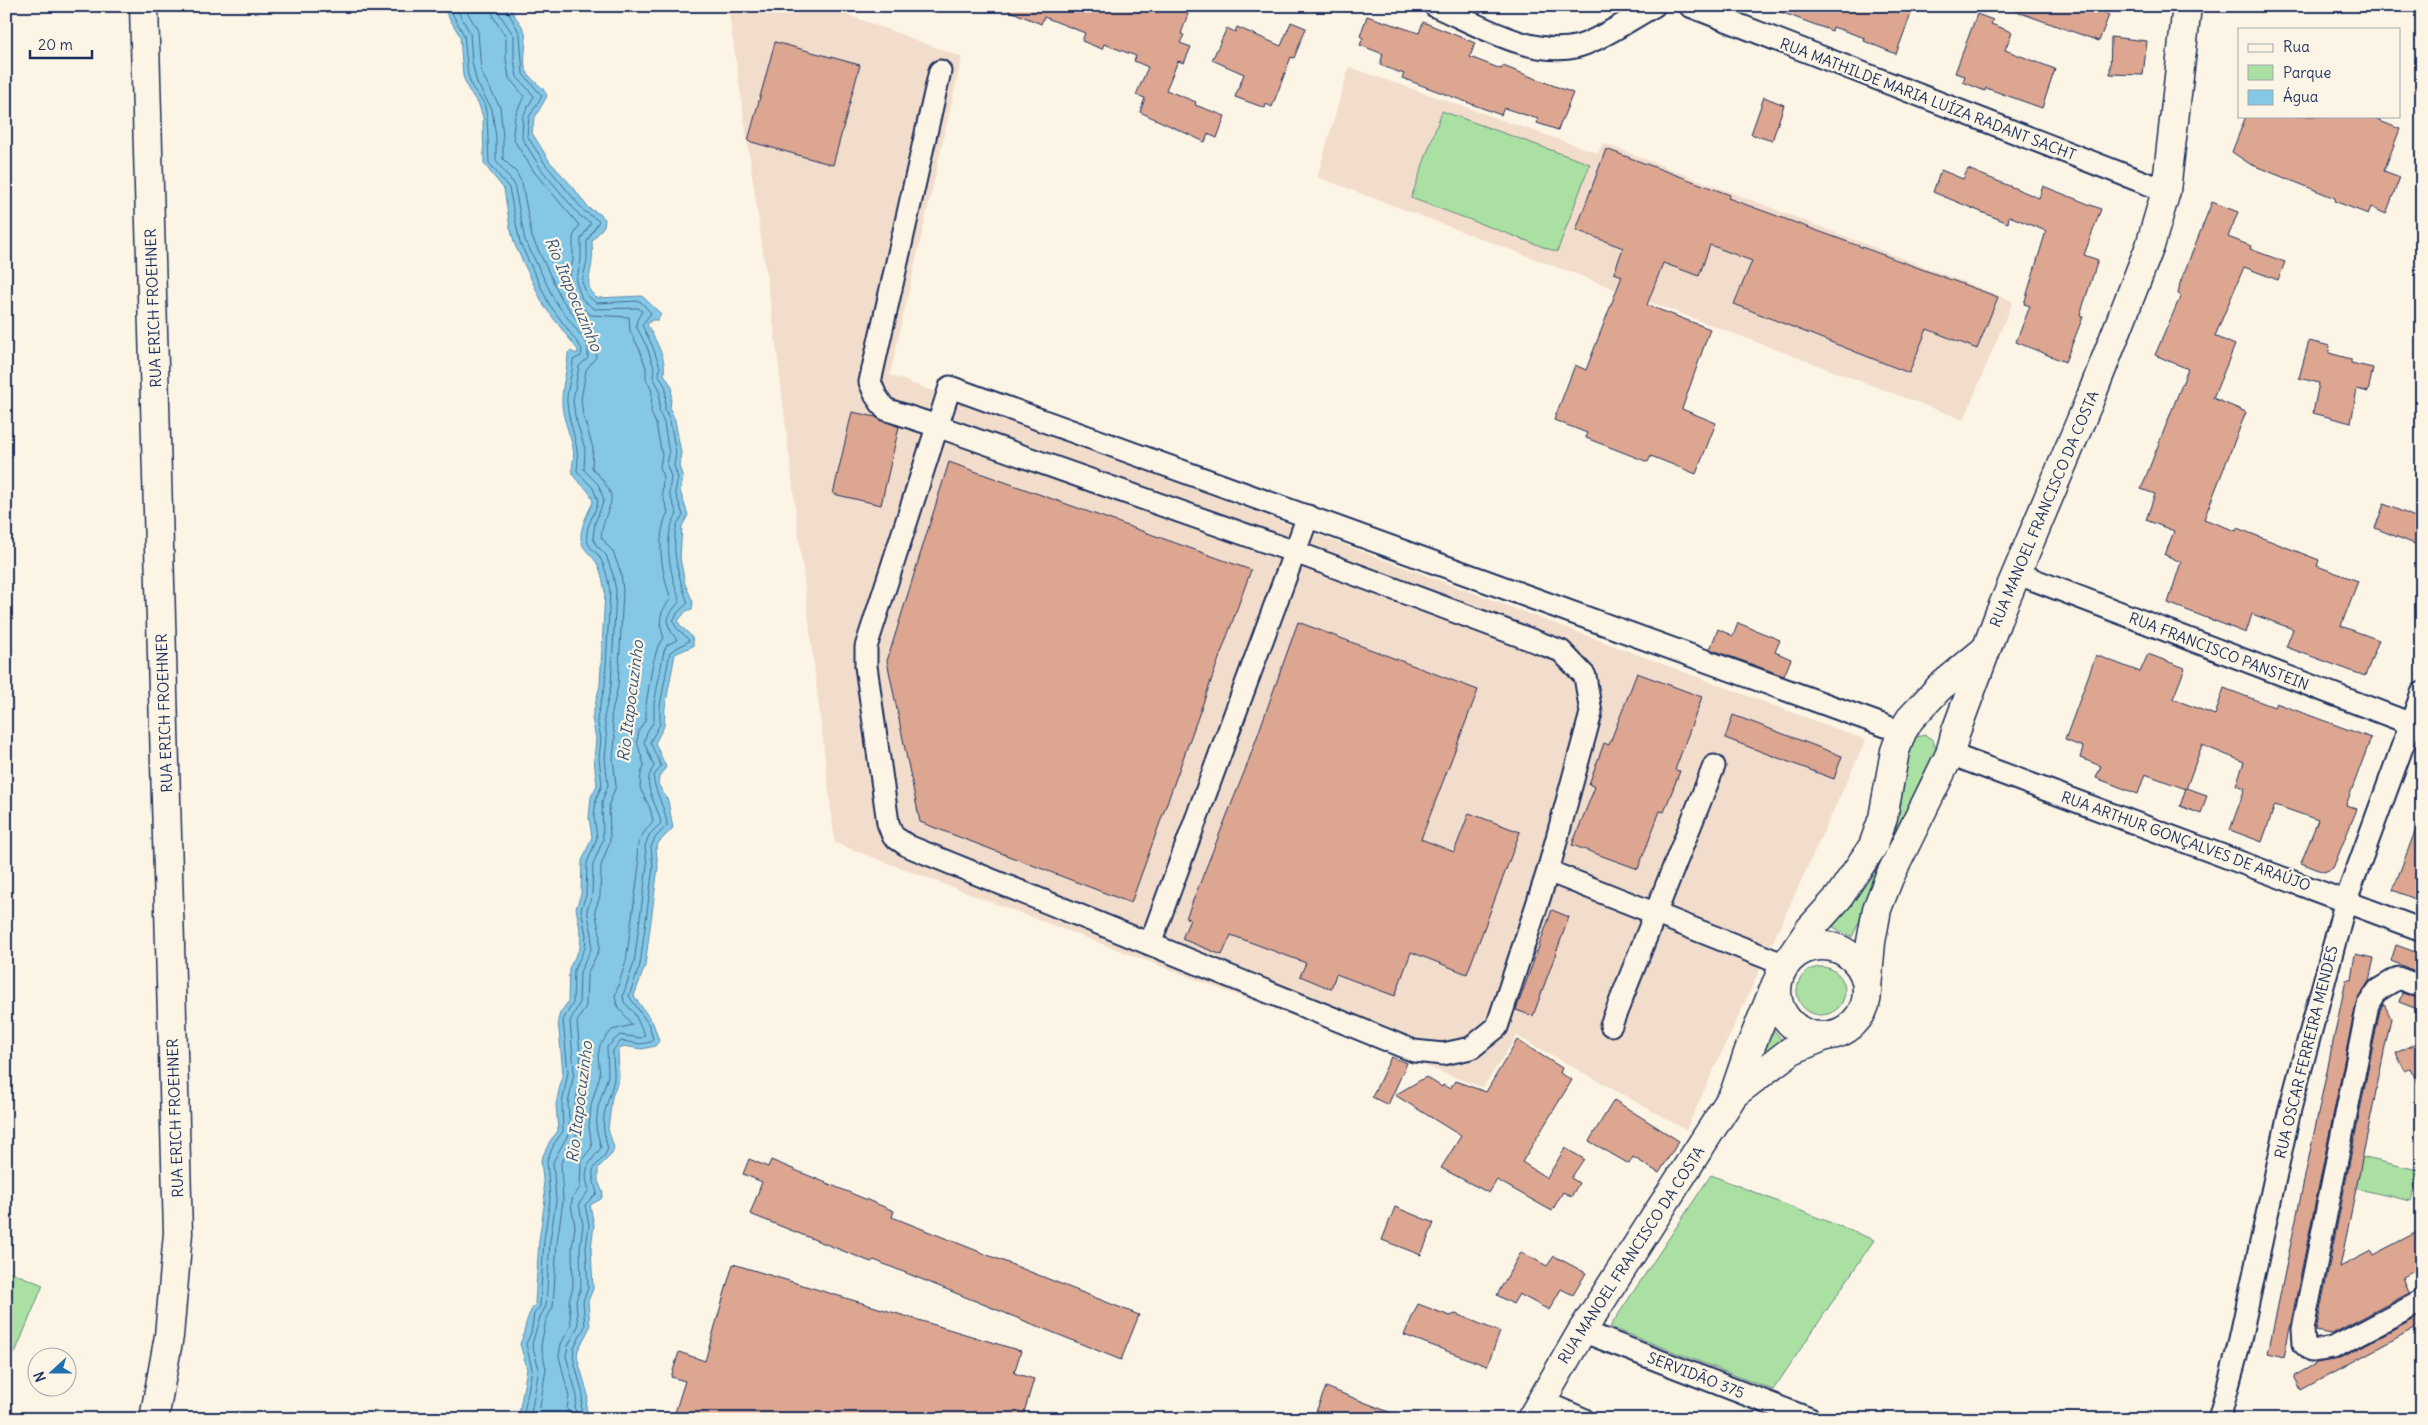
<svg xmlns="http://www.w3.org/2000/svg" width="2428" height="1425" font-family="Delius,sans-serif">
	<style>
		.built { fill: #f2ddcc }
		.green { fill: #abe0a3; stroke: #638880 }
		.water { fill: #84c8e5; stroke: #5a8baf }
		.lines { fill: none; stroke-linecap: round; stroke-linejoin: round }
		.shore { stroke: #456c94; stroke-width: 1 }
		.building { fill: #dca691; stroke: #1b2f5e }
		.minor-casing { stroke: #1b2f5e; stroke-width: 25 }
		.major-casing { stroke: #1b2f5e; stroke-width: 31 }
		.minor { stroke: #fcf5e5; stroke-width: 21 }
		.major { stroke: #fcf5e5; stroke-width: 28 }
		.labels { text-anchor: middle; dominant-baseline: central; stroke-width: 4.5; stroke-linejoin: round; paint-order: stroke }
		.street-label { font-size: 15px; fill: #1b2f5e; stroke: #fcf5e5 }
		.water-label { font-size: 16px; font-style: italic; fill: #355580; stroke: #fcf5e5 }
	</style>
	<rect width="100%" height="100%" fill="#fcf5e5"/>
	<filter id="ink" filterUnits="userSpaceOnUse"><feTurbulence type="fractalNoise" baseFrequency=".02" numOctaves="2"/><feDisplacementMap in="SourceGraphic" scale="10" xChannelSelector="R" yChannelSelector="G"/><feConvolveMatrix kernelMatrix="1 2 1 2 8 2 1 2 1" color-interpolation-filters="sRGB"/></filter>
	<g filter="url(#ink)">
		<g class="built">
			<path d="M 728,6 L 824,6 L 962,57 L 890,375 L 1866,740 L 1686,1130 L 1517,1036 L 1483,1088 L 835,843 L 775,336 Z"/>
			<path d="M 1349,67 L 1598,153 L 1603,143 L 2013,301 L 1964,420 L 1317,177 Z"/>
		</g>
		<g class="green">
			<path d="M 1442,111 L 1590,164 L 1557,252 L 1411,198 Z"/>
			<path d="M 1925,735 L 1933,740 L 1937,753 L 1866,899 L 1861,918 L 1852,937 L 1833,927 L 1845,909 L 1911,741 L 1916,737 Z"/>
			<circle cx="1821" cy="991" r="24"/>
			<path d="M 1772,1028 L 1782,1040 L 1750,1069 Z"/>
			<path d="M 2361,1157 L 2418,1170 L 2411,1201 L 2354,1188 Z"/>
			<path d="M 1711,1175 L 1874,1240 L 1773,1390 L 1610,1327 Z"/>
			<path d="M 6,1270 L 43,1285 L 15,1353 L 6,1353 Z"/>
		</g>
		<path class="water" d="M 442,6 L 509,6 C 513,16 522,23 525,33 C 528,46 521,61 527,72 C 532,82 543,85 547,96 L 534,119 L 532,133 L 550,162 L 573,187 L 588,208 L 600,214 L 605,219 L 604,226 L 592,241 C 592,248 593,255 592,261 C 591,276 583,287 597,298 L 642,296 L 661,314 L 658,320 L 652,320 L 647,324 C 654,338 667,358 664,374 L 672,387 L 670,409 L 675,420 L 681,453 L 679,466 L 683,478 L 680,491 L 688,515 L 682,526 L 680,558 L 685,584 L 693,602 L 692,609 L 686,611 L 678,621 C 682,632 695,632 693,646 L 675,654 L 665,707 L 664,726 L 655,743 L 666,767 L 659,777 L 658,784 L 668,801 L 673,828 L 659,842 L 656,848 L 658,867 L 645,966 L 634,996 L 653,1023 L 659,1041 L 655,1046 L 642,1049 L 623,1046 L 618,1051 L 619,1078 L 612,1097 L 608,1129 L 614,1148 L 612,1154 L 598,1168 L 598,1181 L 603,1193 L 601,1199 L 590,1205 L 594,1225 L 591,1248 L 593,1289 L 588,1301 L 590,1327 L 578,1350 L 577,1357 L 588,1395 L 586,1407 L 589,1419 L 518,1419 L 527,1369 L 520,1344 C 526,1331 525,1316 535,1305 L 539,1240 L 545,1200 L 541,1160 L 550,1141 L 558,1131 L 556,1104 L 563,1073 L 558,1020 L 560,1013 L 568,1002 L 569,968 L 580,948 L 581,935 L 576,908 L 581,894 L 582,861 L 592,837 L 589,818 L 591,797 L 597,785 L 594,759 L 596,739 L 592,718 L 600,685 L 605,592 C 603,582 601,567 594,559 C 589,553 582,548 581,539 C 580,527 588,513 593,502 C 591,487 573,482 572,471 C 572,464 575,456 573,448 C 570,432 561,416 562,399 C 562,384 568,369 568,353 L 570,351 L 577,354 L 578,350 L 544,306 L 515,245 L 510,227 L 504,189 L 484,164 L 483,117 L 479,105 L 468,89 L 463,76 L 460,36 Z"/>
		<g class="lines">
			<g class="shore">
				<path d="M 448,6 L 464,35 L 468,75 L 472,87 L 484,103 L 487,116 L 489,163 L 509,188 L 520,243 L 549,304 L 582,349 L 581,356 L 573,360 C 573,374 566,389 567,403 C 569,427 581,446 577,471 L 593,488 L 598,501 C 596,514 585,525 587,539 C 588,548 596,551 600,558 C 606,568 608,580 610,592 L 605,685 L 597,718 L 601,739 L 599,758 L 602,785 L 596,799 L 594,817 L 597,838 L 587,863 L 586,895 L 581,909 L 586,935 L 585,948 L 574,970 L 573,1003 L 563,1020 L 568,1072 L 562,1104 L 563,1131 L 554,1144 L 547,1161 L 550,1200 L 544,1240 L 540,1306 L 534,1314 L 531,1333 L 526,1344 L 532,1369 L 523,1419"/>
				<path d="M 455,6 L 470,33 L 472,62 L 477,83 L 492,109 L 496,137 L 496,161 L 514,184 L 525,240 L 555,301 L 588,345 L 588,358 L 579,366 L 573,400 L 575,416 L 585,449 L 584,470 L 598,484 L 604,500 L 595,523 L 593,538 L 596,545 L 606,555 L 613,575 L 616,591 L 611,686 L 604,717 L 607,739 L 605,758 L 608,785 L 602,802 L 603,840 L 593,864 L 592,895 L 587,910 L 592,934 L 591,949 L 580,972 L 579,1004 L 570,1021 L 574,1072 L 568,1104 L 570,1131 L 553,1162 L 556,1201 L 550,1241 L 546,1306 L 540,1317 L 532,1344 L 539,1369 L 530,1419"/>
				<path d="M 464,6 L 478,31 L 481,72 L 500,107 L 503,137 L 503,159 L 516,172 L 522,183 L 532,237 L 561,298 L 596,346 L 596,357 L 586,370 L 581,400 L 583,415 L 593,448 L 592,468 C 626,504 605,500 601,537 L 613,552 L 621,573 L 623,591 L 618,686 L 611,717 L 615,738 L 613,758 L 616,786 L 609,804 L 610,841 L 601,866 L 600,896 L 595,911 L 600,934 L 599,950 L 587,974 L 586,1006 L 577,1022 L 582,1073 L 575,1104 L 577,1131 L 575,1140 L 561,1163 L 563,1201 L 557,1242 L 553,1307 L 546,1320 L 541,1345 L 546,1369 L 538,1419"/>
				<path d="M 491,6 L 494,18 L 506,38 L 506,59 L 509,78 L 524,96 L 515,116 L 513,134 L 515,142 L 535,173 L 579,225 L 573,237 L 573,260 L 569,280 L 574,302 L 591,315 L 629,317 L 630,331 L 640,350 L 646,368 L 646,379 L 652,391 L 651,412 L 656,424 L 662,455 L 660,467 L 663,478 L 662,494 L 668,512 C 655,537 662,574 671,599 C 659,613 658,621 664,638 L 658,646 L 652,667 L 646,705 L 646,719 L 639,730 L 637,742 L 644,765 L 641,774 L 640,788 L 650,808 L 653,821 C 640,838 634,842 639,866 L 626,961 L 615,996 L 617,1005 L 632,1025 L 612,1030 L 600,1045 L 598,1056 L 600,1075 L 591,1105 L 589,1127 L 592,1147 L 581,1161 L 580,1188 L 573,1197 L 571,1205 L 575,1226 L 572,1249 L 573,1287 L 569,1301 L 571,1325 L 561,1344 L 559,1356 L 569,1397 L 567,1408 L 570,1419"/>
				<path d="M 498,6 L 500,15 L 514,36 L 514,60 L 517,77 L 534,96 L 523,116 L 522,138 L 541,169 L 580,216 L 591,223 L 581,239 L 581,260 L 576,282 L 582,299 L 594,309 L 638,308 L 642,311 L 637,320 L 636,326 L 647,347 L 654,368 L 653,377 L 660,390 L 659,411 L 664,423 L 669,454 L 667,465 L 671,477 L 669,493 L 677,514 C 661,538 671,576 680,601 C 666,618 663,621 677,640 L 667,645 L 664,651 L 654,704 L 654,721 L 647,732 L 644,742 L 654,766 C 640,786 657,802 661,823 L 649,835 L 645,846 L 647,866 L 634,963 L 623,995 L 624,1002 L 634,1013 L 645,1035 L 641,1038 L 620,1035 L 607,1047 L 608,1076 L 598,1107 L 596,1128 L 601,1148 C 589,1163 582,1169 589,1190 L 579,1204 L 583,1225 L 580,1248 L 581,1287 L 576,1301 L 578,1326 L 568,1346 L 566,1356 L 577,1396 L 575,1408 L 577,1419"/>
				<path d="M 505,6 L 520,34 L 523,74 L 542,96 L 529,117 L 527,136 L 546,165 L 584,211 L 599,221 L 587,241 L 587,261 L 582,282 L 587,295 L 596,303 L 640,301 L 651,313 L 642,325 L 652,345 L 660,367 L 659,375 L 666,388 L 665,409 L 670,421 L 676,453 L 674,466 L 678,478 L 675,492 L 683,515 C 682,519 678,521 677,525 C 670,550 680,581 688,603 L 678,612 L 673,621 C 676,631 685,633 689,641 L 670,652 L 660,706 L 660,724 L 650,742 L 661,766 C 659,770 656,772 654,776 C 651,784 667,811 667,825 L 655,838 L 651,847 L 653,867 L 640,965 L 629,996 L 649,1025 L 653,1039 L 651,1042 L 641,1044 L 621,1041 L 613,1050 C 612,1060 615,1070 614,1079 C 607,1110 598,1115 608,1149 C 597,1172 587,1159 597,1193 L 585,1205 L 589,1225 L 586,1248 L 588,1288 L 583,1301 L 585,1326 L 574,1348 L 573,1357 L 583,1395 L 581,1408 L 584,1419"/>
			</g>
		</g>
		<g class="building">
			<path d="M 998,6 L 1177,6 L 1189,11 L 1181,34 L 1184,35 L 1180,43 L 1191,47 L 1184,63 L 1178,61 L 1166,90 L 1196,102 L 1195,105 L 1225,116 L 1217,138 L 1208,134 L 1205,142 L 1140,112 L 1145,98 L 1136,95 L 1148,67 L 1134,61 L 1136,56 L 1104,44 L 1102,49 L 1082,41 L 1085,33 L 1044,17 L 1041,24 Z"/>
			<path d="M 1770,6 L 1914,6 L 1896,54 L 1864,41 L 1865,38 L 1833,27 L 1832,31 L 1770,8 Z"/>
			<path d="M 2013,6 L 2105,6 L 2103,12 L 2109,15 L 2099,41 L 2012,10 Z"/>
			<path d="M 1977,14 L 1993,20 L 1991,24 L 2012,32 L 2005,50 L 2055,69 L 2042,108 L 1986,88 L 1985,91 L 1963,82 L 1965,76 L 1955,73 Z"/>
			<path d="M 1367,16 L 1419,33 L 1423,22 L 1475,43 L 1470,57 L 1501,69 L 1503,66 L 1573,93 L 1558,130 L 1537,123 L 1538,119 L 1504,108 L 1501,115 L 1402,78 L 1404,74 L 1380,65 L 1383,54 L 1360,45 L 1363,38 L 1360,36 Z"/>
			<path d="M 1291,22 L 1306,28 L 1294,58 L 1291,57 L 1272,107 L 1266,104 L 1265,108 L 1235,97 L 1244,74 L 1212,60 L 1227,28 L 1235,32 L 1237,27 L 1281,46 Z"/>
			<path d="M 2111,37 L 2147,41 L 2143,75 L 2110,74 Z"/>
			<path d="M 775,42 L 860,65 L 833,165 L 748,141 Z"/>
			<path d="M 1764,97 L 1784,105 L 1772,141 L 1751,134 Z"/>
			<path d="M 2246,116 L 2367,116 L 2400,129 L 2384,171 L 2400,177 L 2386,214 L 2371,207 L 2368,214 L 2334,201 L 2335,198 L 2250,164 L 2232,152 Z"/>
			<path d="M 1606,149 L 1730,195 L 1728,198 L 1998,297 L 1977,349 L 1927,329 L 1909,373 L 1734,304 L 1752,261 L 1710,245 L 1699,276 L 1663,263 L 1647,305 L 1710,329 L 1682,409 L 1716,423 L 1696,474 L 1651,456 L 1648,462 L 1586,438 L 1587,433 L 1554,420 L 1575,365 L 1586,370 L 1622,276 L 1614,273 L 1623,248 L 1576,230 Z"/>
			<path d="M 1968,169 L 2039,198 L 2043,186 L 2101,209 L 2084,255 L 2098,260 L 2080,315 L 2083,317 L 2065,362 L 2016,342 L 2030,306 L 2024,304 L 2046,231 L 2009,216 L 2008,223 L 1933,192 L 1941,170 L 1963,179 Z"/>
			<path d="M 2212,202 L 2238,212 L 2228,237 L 2251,246 L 2250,249 L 2285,262 L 2278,280 L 2244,267 L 2215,336 L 2235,345 L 2213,398 L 2246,412 L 2204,519 L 2236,531 L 2237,528 L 2319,560 L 2317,566 L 2358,581 L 2341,626 L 2379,640 L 2365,676 L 2286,647 L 2293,629 L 2252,614 L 2246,633 L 2168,603 L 2181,562 L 2165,555 L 2174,531 L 2146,520 L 2155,494 L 2141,489 L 2188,369 L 2155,355 L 2181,295 L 2178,294 L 2180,283 Z"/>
			<path d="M 2309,341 L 2330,346 L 2329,353 L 2351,359 L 2351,363 L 2373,368 L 2368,392 L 2357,389 L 2351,423 L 2313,413 L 2319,383 L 2299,378 Z"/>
			<path d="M 852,412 L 876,417 L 899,427 L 881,505 L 833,494 Z"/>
			<path d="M 949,462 L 1251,570 L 1131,903 L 920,822 L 887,661 Z"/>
			<path d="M 2384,504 L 2422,520 L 2422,547 L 2375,528 Z"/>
			<path d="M 1298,622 L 1478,690 L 1421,839 L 1454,852 L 1469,813 L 1520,832 L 1467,974 L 1411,952 L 1395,996 L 1336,974 L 1331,989 L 1300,976 L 1306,963 L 1231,935 L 1222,955 L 1182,939 L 1190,919 L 1186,918 L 1247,765 Z"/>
			<path d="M 1738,623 L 1780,640 L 1775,652 L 1791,659 L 1784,676 L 1710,649 L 1718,629 L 1733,636 Z"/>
			<path d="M 2148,654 L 2185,668 L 2173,699 L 2215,715 L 2224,688 L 2274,707 L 2276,703 L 2371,738 L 2346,805 L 2357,809 L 2333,868 L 2324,872 L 2301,863 L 2318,820 L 2275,805 L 2262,842 L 2230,830 L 2245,788 L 2236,785 L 2244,762 L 2202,745 L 2186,789 L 2145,774 L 2138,794 L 2096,778 L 2101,766 L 2080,758 L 2083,747 L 2065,740 L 2096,655 L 2140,672 Z"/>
			<path d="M 1637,673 L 1702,697 L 1675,770 L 1680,771 L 1664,812 L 1660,811 L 1638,869 L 1572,845 L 1595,787 L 1589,784 L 1604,743 L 1609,745 Z"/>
			<path d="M 1733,715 L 1842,756 L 1834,779 L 1725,738 Z"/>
			<path d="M 2186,788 L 2207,795 L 2201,814 L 2180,806 Z"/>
			<path d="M 2420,818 L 2422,818 L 2422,902 L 2393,890 Z"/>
			<path d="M 1552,910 L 1569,917 L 1533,1016 L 1516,1010 Z"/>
			<path d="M 2396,945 L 2418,953 L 2422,947 L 2422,974 L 2391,961 Z"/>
			<path d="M 2355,954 L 2374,958 L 2369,981 L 2356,1003 L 2284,1357 L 2268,1353 L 2346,980 L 2351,980 Z"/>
			<path d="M 2402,993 L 2422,999 L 2422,1011 L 2399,1002 Z"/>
			<path d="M 2384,1004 L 2391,1018 L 2340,1267 L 2371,1251 L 2373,1255 L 2417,1232 L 2422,1241 L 2422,1267 L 2403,1277 L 2409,1293 L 2332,1334 L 2316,1331 L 2380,1010 Z"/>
			<path d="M 1517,1040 L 1562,1068 L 1560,1073 L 1572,1080 L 1522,1162 L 1547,1178 L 1565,1148 L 1584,1159 L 1571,1178 L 1579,1183 L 1571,1197 L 1563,1192 L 1552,1211 L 1497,1180 L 1489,1193 L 1441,1168 L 1461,1136 L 1395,1095 L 1426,1077 L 1442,1087 L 1443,1085 L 1450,1089 L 1455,1081 L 1486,1092 Z"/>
			<path d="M 2422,1040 L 2422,1091 L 2410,1068 L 2405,1071 L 2396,1053 Z"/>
			<path d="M 1391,1057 L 1407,1063 L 1388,1105 L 1372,1097 Z"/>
			<path d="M 1614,1100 L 1679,1141 L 1659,1173 L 1633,1157 L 1629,1164 L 1589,1141 Z"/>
			<path d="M 749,1159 L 768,1167 L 771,1160 L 894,1211 L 892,1217 L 1139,1315 L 1121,1360 L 874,1260 L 871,1262 L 750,1214 L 762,1182 L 743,1174 Z"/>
			<path d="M 1395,1207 L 1434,1223 L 1421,1255 L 1382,1240 Z"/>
			<path d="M 1521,1252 L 1547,1266 L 1554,1256 L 1586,1273 L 1573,1295 L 1561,1289 L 1549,1310 L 1519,1294 L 1513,1304 L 1497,1295 Z"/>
			<path d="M 733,1264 L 1021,1351 L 1014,1373 L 1034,1379 L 1022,1419 L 673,1419 L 685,1381 L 671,1377 L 679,1352 L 705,1361 Z"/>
			<path d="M 1418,1304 L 1450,1316 L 1456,1314 L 1500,1332 L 1487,1366 L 1404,1335 Z"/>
			<path d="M 2422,1315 L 2422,1324 L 2301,1390 L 2294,1376 L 2317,1363 L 2339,1359 Z"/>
			<path d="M 1326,1387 L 1404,1418 L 1404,1419 L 1313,1419 Z"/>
		</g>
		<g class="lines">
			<g class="minor-casing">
				<g id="minor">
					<path d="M 1435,6 C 1477,24 1533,59 1579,46 C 1600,40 1634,17 1654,6"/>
					<path d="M 1690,6 L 2166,191"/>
					<path d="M 940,71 L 870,382 L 876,396 L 885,409 L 937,426 L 1295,552 L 1561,651 L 1585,676 L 1591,713 L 1548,871 L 1497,1027 L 1471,1048 L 1443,1054 L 1414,1051 L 908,846 L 893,836 L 888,823 L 866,666 L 866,647 L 950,387 L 1902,732"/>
					<path d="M 2016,573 L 2422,728"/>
					<path d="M 1950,754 L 2422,930"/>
					<path d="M 1548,871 L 1785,965"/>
					<path d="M 1150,944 L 1308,516"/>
					<path d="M 2422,987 L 2398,978 L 2378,990 L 2368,1005 L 2303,1329 L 2304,1344 L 2312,1351 L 2333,1348 L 2422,1301"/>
					<path d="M 1611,1025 L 1714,766"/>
					<path d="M 1582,1331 L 1810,1419"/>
					<path d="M 1541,1401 L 1583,1419"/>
					<path d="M 2219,1419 L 2237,1353 L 2290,1109 L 2346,900 L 2422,693"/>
				</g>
			</g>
			<g class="major-casing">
				<g id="major">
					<path d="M 144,6 L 178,1233 L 169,1336 L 154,1419"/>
					<circle cx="1822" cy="991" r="45"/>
					<path d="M 1790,958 L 1810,929 L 1839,897 L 1873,846 L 1883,818 L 1895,751 L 1902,732 L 1910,719 L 1939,688 L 1986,649"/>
					<path d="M 1867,988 L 1871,942 L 1877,909 L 1889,878 L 1950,754 L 1956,731 L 1999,615 L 2090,399 L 2150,246 L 2166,191 L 2187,6"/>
					<path d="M 1734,1094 L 1792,1050 L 1823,1037"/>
					<path d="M 1531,1419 L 1582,1331 L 1734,1094 L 1748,1053 L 1776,984"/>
				</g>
			</g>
			<use href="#minor" class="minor"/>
			<use href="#major" class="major"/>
		</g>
	</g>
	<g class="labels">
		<g class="street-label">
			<text transform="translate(1928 99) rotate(21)">RUA MATHILDE MARIA LUÍZA RADANT SACHT</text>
			<text transform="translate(153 308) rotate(-92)">RUA ERICH FROEHNER</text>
			<text transform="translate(2044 509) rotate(-67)">RUA MANOEL FRANCISCO DA COSTA</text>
			<text transform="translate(2219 651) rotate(21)">RUA FRANCISCO PANSTEIN</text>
			<text transform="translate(164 713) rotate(-92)">RUA ERICH FROEHNER</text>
			<text transform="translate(2186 841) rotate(20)">RUA ARTHUR GONÇALVES DE ARAÚJO</text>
			<text transform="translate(2306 1052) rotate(-76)">RUA OSCAR FERREIRA MENDES</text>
			<text transform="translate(175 1118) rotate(-92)">RUA ERICH FROEHNER</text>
			<text transform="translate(1631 1255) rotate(-57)">RUA MANOEL FRANCISCO DA COSTA</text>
			<text transform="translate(1696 1375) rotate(21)">SERVIDÃO 375</text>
		</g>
		<g class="water-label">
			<text transform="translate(574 294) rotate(67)">Rio Itapocuzinho</text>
			<text transform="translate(630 701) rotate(-83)">Rio Itapocuzinho</text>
			<text transform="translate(579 1102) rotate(-83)">Rio Itapocuzinho</text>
		</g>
	</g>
	<rect width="2428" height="1425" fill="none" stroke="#fcf5e5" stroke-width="25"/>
	<rect x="12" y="12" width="2403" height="1400" fill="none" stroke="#1b2f5e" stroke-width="2" filter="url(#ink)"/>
	<rect x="2238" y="28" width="162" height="90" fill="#fcf5e5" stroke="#a2a6af"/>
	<rect x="2248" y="44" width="25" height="8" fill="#fcf5e5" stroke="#a2a6af"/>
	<text x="2283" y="52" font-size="15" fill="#1b2f5e">Rua</text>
	<rect x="2248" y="65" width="25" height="15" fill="#abe0a3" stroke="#a2a6af"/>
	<text x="2283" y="78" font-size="15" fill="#1b2f5e">Parque</text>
	<rect x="2248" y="90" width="25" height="15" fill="#84c8e5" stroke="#a2a6af"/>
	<text x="2283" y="102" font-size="15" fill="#1b2f5e">Água</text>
	<g transform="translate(52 1372) rotate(249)"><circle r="24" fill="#fcf5e5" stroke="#a2a6af"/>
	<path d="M0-4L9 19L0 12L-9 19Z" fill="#1f6fb2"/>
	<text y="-8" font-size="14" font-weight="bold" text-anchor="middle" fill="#1b2f5e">N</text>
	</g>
	<path d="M30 50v8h62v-8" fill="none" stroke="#1b2f5e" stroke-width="2.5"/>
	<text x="38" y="50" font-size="15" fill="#1b2f5e" stroke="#fcf5e5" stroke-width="4" paint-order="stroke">20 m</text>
</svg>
